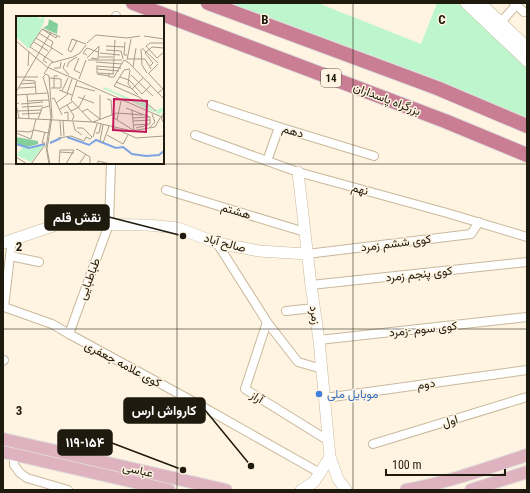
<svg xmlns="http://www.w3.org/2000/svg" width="530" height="493" font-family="'Roboto Condensed',Vazirmatn,sans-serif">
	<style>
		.green { fill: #bdf6cd }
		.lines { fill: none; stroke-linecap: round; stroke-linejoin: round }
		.street-casing { stroke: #c9b99b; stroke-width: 10 }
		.secondary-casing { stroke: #c9b99b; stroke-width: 12 }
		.primary-casing { stroke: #e0dfdd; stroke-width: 14 }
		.highway-casing { stroke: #e0dfdd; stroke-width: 16 }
		.street { stroke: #fff; stroke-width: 8 }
		.secondary { stroke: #fff; stroke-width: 11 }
		.primary { stroke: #dfb2bf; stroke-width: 12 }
		.highway { stroke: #c97e94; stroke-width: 14 }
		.grid { fill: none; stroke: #1f1a0e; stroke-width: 1; stroke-opacity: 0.55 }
		.shop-dot { fill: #3f7fe0; stroke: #fef4e1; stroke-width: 1.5 }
		.labels { text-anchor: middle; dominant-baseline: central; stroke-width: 3; stroke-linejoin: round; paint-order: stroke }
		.shield { fill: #fef4e1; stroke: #625b4d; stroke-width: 1 }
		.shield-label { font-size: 11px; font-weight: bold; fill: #1f1a0e }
		.street-label { font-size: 12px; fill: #1f1a0e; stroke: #fef4e1 }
		.shop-label { font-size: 12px; fill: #366cbe; stroke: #fef4e1; text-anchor: start }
		.inset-river { fill: none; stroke: #7ea3e5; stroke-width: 2 }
		.inset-road { fill: none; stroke: #a59d8d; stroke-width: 1 }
		.view { fill: #c2185b; fill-opacity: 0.15; stroke: #c2185b; stroke-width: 2 }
		.inset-edge { fill: none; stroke: #1f1a0e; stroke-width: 2 }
		.grid-label { font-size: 13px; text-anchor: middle; font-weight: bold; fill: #1f1a0e; stroke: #fef4e1; stroke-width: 3; stroke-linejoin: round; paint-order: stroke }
		.leader { fill: none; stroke: #1f1a0e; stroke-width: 1.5 }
		.callout-dot { fill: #1f1a0e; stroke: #fef4e1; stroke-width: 1.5 }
		.callout { fill: #1f1a0e; stroke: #1f1a0e; stroke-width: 1.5 }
		.callout-label { font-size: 13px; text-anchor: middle; font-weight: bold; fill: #fff }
	</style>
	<rect width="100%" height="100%" fill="#fef4e1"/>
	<path class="green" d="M 221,3 L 318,3 L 421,44 L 437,3 L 458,3 L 527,65 L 527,122 Z"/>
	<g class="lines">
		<g class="street-casing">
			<g id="street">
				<path d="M 514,3 L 524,12"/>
				<path d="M 116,17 L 116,16"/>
				<path d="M 501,22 L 518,3"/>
				<path d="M 212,105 L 279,127 L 374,156"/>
				<path d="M 195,135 L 298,172 L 447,213 L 527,237"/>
				<path d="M 267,161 L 279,127"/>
				<path d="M 166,190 L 305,232"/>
				<path d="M 12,239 L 4,307 L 52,324 L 69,334 L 196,403 L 320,473"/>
				<path d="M 217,243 L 267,322 L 298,362 L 322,369"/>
				<path d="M 307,254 L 471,234 L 479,222"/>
				<path d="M 10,256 L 39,262"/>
				<path d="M 311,285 L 527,262"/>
				<path d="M 286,311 L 314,308"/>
				<path d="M 267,322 L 245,389 L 329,441"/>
				<path d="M 69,334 L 109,224 L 111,163"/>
				<path d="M 319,340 L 527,317"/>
				<path d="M 3,361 L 4,360"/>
				<path d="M 325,398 L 527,370"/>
				<path d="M 373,444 L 527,397"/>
				<path d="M 14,455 L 14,465 L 20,473 L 27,478 L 68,490"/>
			</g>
		</g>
		<g class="secondary-casing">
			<g id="secondary">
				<path d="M 466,3 L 527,61"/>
				<path d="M 480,3 L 527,47"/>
				<path d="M 298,172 L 311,285 L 319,340 L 330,457 L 338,479 L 346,490"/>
				<path d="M 3,243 L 56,225 L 75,224 L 147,225 L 178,228 L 217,243 L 259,251 L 307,254"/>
				<path d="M 301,490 L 314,482 L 330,457"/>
			</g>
		</g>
		<g class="primary-casing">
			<g id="primary">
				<path d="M 3,439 L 226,490"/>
				<path d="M 3,452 L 169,490"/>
				<path d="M 406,490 C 447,483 487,468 527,455"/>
				<path d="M 471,490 L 527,472"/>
			</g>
		</g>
		<g class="highway-casing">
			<g id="highway">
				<path d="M 133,3 L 445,121 L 527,155"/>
				<path d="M 208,3 L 437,88 L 527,126"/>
			</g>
		</g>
		<use href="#street" class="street"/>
		<use href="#secondary" class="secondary"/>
		<use href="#primary" class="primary"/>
		<use href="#highway" class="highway"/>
	</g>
	<path class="grid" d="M 177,3 L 177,490M 353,3 L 353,490M 3,164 L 527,164M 3,329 L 527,329"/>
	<circle class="shop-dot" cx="319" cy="394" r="4"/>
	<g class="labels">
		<rect class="shield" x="321" y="69" width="20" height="18" rx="3"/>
		<g class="shield-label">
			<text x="331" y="78">14</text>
		</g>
		<g class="street-label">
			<text transform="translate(387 99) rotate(21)">بزرگراه پاسداران</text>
			<text transform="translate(293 131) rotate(17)">دهم</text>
			<text transform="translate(360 189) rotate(15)">نهم</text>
			<text transform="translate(236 211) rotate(17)">هشتم</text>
			<text transform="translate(225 243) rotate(15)">صالح آباد</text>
			<text transform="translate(396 243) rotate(-7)">کوی ششم زمرد</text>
			<text transform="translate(419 274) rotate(-6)">کوی پنجم زمرد</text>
			<text transform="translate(89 279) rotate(-70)">طباطبایی</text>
			<text transform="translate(315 315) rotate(82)">زمرد</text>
			<text transform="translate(423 329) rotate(-6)">کوی سوم -زمرد</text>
			<text transform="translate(123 364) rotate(28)">کوی علامه جعفری</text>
			<text transform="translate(426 384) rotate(-8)">دوم</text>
			<text transform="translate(257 397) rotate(32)">آراز</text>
			<text transform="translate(450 421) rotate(-17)">اول</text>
			<text transform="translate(138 470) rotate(13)">عباسى</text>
		</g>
		<g class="shop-label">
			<text x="327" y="394">موبایل ملی</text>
		</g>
	</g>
	<g transform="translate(16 16)">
		<rect width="148" height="148" fill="#fef4e1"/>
		<path d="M 0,0 L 21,0 L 24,3 L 29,0 L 27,9 L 13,33 L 0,21 ZM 88,71 L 124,87 L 126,84 L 138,95 L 148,91 L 148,95 L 143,98 L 140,97 L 142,95 L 138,96 L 86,72 ZM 29,128 L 15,146 L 0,139 L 7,131 L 13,133 Z" fill="#bdf6cd"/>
		<path d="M 33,3 L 42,8 L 41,18 L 27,12 L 32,9 ZM 0,121 L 22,125 L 22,128 L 11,131 L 0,127 Z" fill="#84cf9b"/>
		<path class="inset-river" d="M 51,121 L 73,129 L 80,124 L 100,132 L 107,131 L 116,138 L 130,140 L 143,139 L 148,135M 34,127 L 45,122M 0,128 L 13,132 L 29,128"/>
		<path class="inset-road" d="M 26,13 L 44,21M 26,13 L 40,22 L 41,20M 23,17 L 37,26 L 35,31M 128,20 L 148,23M 20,22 L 47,39M 56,23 L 61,25 L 55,36 L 52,34 L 56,23 L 70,28M 0,25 L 31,51 L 148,102M 18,26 L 32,35M 109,26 L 108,39 L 111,39M 71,27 L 80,19 L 111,22 L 124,20M 148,27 L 134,27 L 130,30 L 141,42 L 148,36M 90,30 L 109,31M 14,31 L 37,46M 14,31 L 26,13M 126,32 L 142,47M 125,33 L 126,49 L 131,57M 90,34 L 105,35 L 107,43M 84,37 L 104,39M 71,39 L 67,37 L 71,32 L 82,36M 83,41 L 97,41M 63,42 L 58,54 L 64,57M 71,42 L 83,30M 75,42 L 82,43 L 83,30M 112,43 L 129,43 L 135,53M 72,44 L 106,44M 108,44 L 113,47 L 148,83M 111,44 L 115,23M 80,46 L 106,48M 31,47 L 27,44 L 36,32M 49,47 L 47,52 L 53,59M 12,50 L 13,35M 80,50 L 105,52M 51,51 L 53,46 L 61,41M 81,51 L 81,57 L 98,58M 117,51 L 120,32M 133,51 L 137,47 L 129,37 L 136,31 L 148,32M 38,52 L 44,52 L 45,46M 81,53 L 103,55M 114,53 L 108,54 L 98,70 L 123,81M 114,54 L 112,68 L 115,71M 93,57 L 93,61 L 98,61 L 108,44M 132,57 L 147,73 L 142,77M 133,57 L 142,48M 28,58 L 35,47 L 57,41 L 64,37 L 70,29M 81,58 L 93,60M 97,58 L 99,24M 115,59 L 137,80M 0,61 L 22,61M 104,61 L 113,64 L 126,78M 33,62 L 45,63 L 45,72 L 35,72M 63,63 L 70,44M 7,64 L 19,65 L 20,77M 61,65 L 55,84 L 76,106M 100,66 L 115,72 L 122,79M 4,68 L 19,67M 60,70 L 79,75M 3,72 L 20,71M 38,72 L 38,60 L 42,60M 116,73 L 127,62M 43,74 L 56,79M 46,75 L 52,62M 0,76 L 35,16M 51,77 L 56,63M 11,78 L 13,103M 126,78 L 135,69M 0,79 L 32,77M 84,79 L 84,103M 62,81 L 78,87M 123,81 L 140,95M 36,83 L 38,82 L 46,99M 91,83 L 95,84 L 96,99M 12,85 L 33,84M 3,87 L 0,88 L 3,102M 40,87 L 52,78M 5,88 L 27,86M 51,89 L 58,100 L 56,105M 6,91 L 27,90M 110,92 L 134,101 L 134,108M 44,93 L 56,86M 2,95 L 26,94M 55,95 L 63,91 L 69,79M 116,95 L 118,115M 66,96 L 71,93 L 84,103M 148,96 L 145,102 L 148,107M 48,97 L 52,96 L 52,105M 6,98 L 25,97M 98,98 L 98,102 L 117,114M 0,102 L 77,106 L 116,115 L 139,111 L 144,102M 117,102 L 133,101M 22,103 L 26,92 L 33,90M 101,104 L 105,85M 44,105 L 45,120M 47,105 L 48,120M 117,105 L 134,104M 57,106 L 59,114 L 66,119M 77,106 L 101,97 L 127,99M 117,109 L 134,108M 61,112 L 67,112 L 76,121M 98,112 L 120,122 L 148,120M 120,112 L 132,109M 133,112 L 139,106 L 136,98M 0,115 L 13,116 L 18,114 L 32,117M 0,117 L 15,123 L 20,103M 80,117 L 83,117 L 85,108M 91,119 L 107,128 L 112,119M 77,121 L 81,108M 42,122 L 55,120 L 68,125 L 70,121 L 74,123 L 76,121M 84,125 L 87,109M 29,127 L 26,127 L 29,116M 87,127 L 93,110M 60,134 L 61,133 L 74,141 L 74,148M 44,136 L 58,137M 0,141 L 11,148M 15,148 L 29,129M 33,148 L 30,131 L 35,101 L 32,77 L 27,61 L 30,58 L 33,60 L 36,101 L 31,133 L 34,148M 43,148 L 44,134 L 58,134 L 50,148M 63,148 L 70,138M 82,148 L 82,145 L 94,148"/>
		<path class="view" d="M 98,83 L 131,85 L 130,116 L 97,114 Z"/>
		<rect width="148" height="148" class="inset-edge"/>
	</g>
	<g class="grid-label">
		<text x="265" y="24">B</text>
		<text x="442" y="24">C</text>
		<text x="19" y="251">2</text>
		<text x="19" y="415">3</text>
	</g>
	<path class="leader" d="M183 236L109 217M251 466L205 410M183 470L112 443"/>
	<g class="callout-dot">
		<circle cx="183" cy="236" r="4"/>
		<circle cx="251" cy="466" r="4"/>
		<circle cx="183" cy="470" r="4"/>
	</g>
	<g class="callout">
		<rect x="45" y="205" width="64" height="25" rx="4"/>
		<rect x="124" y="398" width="81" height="25" rx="4"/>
		<rect x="58" y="430" width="54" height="25" rx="4"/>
	</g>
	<g class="callout-label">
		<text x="77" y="222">نقش قلم</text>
		<text x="164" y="415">کارواش ارس</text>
		<text x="85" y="447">۱۱۹-۱۵۴</text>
	</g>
	<rect width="530" height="493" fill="none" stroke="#1f1a0e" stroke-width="8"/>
	<path d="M386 469v6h119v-6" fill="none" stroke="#1f1a0e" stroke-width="2"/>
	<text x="392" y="469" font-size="12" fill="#1f1a0e" stroke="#fef4e1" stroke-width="3" paint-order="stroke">100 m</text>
</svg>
